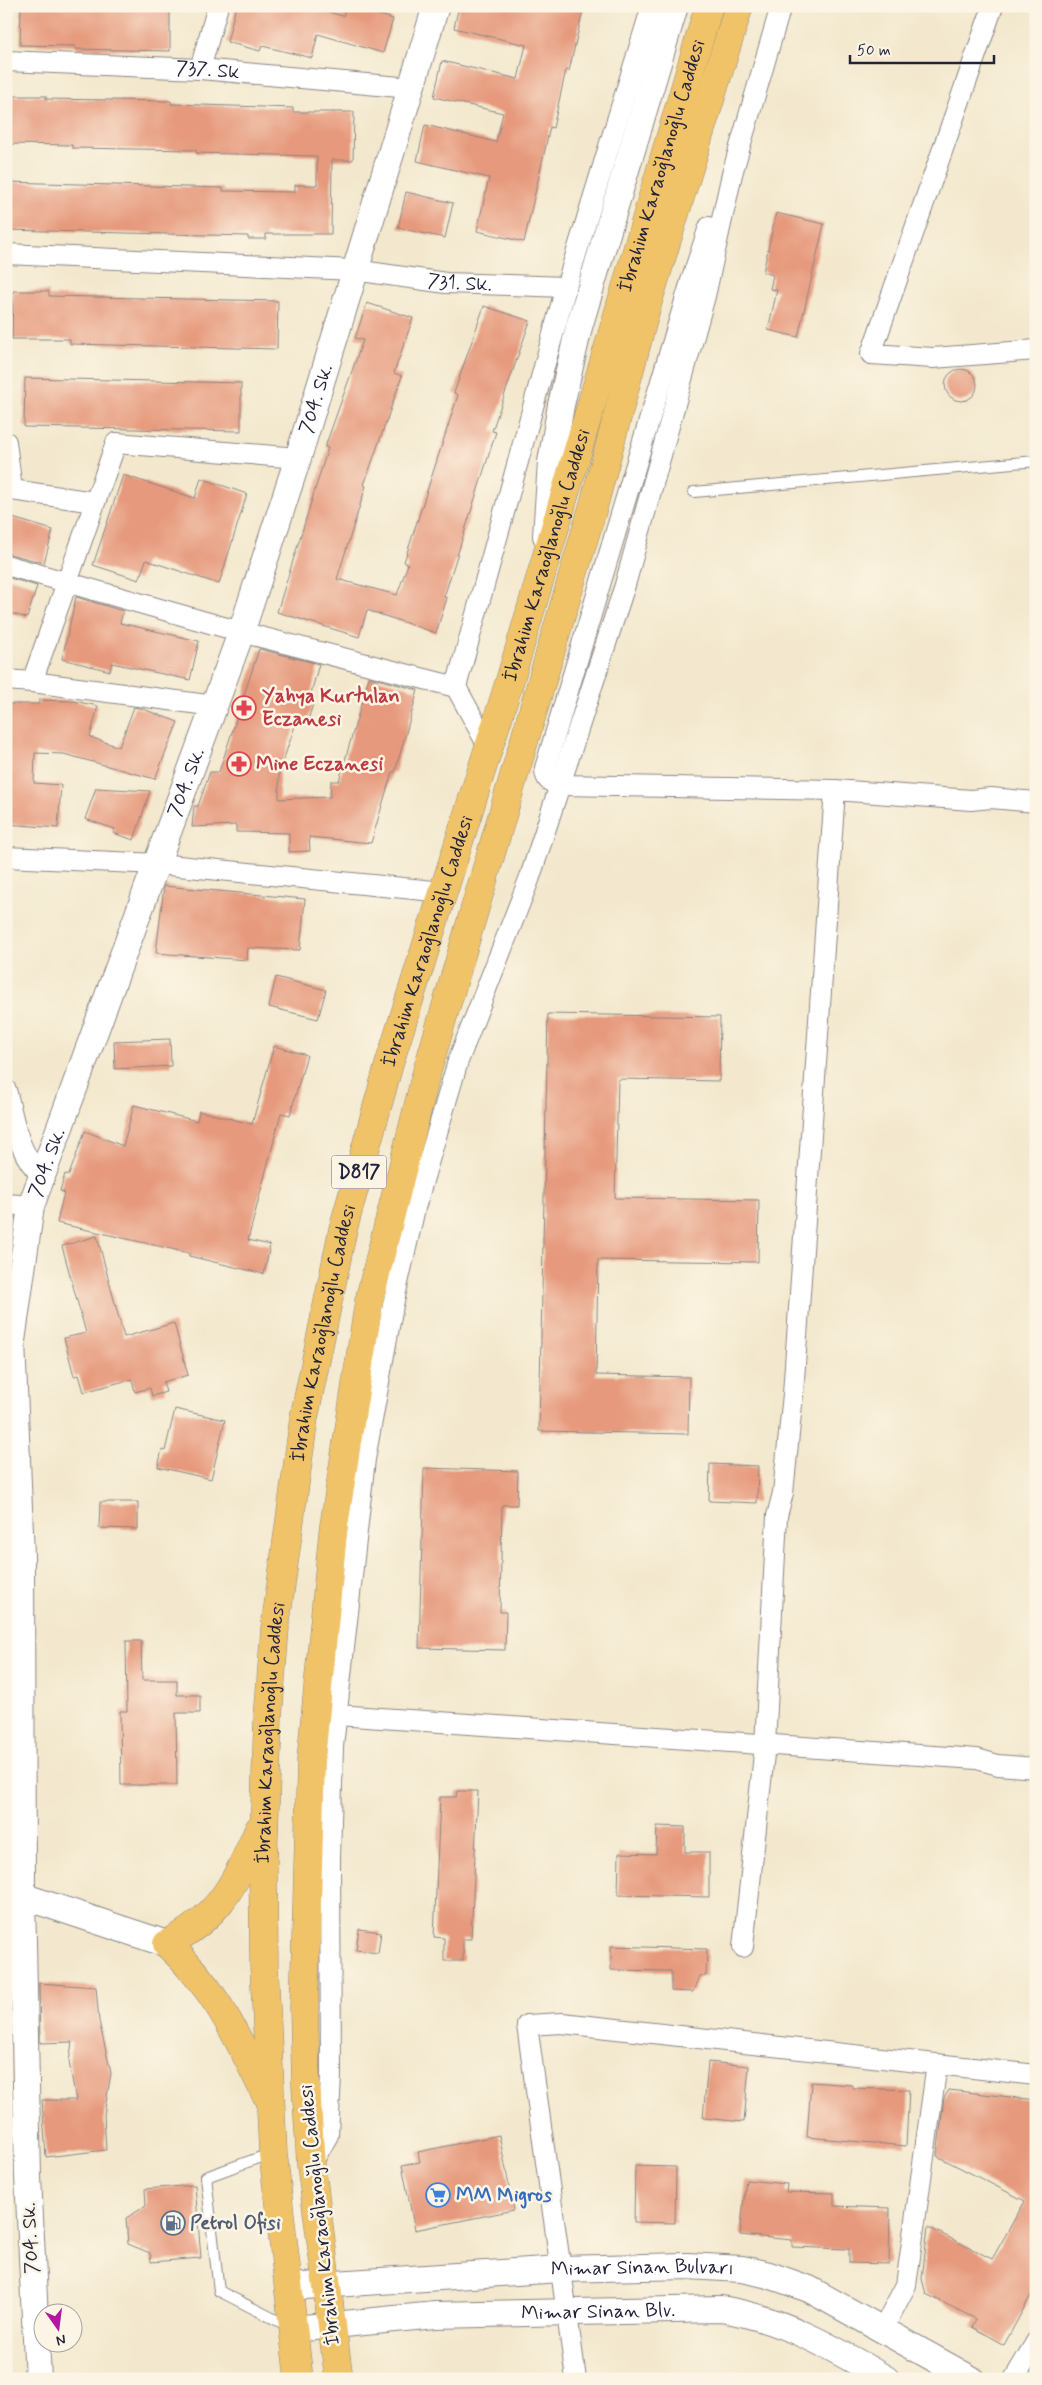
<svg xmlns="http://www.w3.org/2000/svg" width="1042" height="2385" font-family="Mynerve,sans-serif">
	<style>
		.building { fill: #e6997b }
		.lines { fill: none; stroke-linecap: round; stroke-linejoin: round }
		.service-casing { stroke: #8a8584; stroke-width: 12 }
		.minor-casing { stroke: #8a8584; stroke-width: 22 }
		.tertiary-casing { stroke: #8a8584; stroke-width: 28 }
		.trunk-casing { stroke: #8a8584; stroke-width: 29 }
		.service { stroke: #fff; stroke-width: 10 }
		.minor { stroke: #fff; stroke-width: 20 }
		.tertiary { stroke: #fff; stroke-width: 26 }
		.trunk { stroke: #f0c369; stroke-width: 28 }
		.labels { text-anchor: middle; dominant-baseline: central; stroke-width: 5; stroke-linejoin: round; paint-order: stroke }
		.shield { fill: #fcf5e5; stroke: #63616e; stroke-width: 1 }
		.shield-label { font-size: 19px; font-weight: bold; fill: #22223b }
		.street-label { font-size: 20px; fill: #22223b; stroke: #fcf5e5 }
		.health-label { font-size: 20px; font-weight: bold; fill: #be3a42; stroke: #fcf5e5; text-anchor: start }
		.shop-label { font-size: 20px; font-weight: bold; fill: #366cbe; stroke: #fcf5e5; text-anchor: start }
		.service-label { font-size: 20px; font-weight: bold; fill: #4e5e75; stroke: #fcf5e5; text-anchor: start }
	</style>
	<rect width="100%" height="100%" fill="#fcf5e5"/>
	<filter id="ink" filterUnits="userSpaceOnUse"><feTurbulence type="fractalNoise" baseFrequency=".02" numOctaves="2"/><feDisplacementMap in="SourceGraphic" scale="10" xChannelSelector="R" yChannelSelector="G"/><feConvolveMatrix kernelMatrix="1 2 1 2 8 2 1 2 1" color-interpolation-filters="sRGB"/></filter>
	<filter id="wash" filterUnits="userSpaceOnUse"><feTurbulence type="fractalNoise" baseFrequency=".0096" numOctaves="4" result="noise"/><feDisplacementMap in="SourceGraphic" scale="20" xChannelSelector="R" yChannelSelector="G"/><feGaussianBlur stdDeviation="1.12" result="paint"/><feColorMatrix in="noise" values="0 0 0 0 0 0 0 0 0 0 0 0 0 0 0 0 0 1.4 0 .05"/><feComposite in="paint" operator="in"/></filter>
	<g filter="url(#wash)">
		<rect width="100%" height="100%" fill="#f3e8cd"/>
		<g id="blocks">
			<g class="building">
				<path d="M 21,6 L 170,6 L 170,51 L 75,49 L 75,46 L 20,45 Z"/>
				<path d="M 236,6 L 305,6 L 343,16 L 346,6 L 351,6 L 393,19 L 383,53 L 318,34 L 312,58 L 262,46 L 260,51 L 227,42 Z"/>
				<path d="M 459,6 L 584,6 L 569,71 L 566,70 L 553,128 L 550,127 L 524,242 L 477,231 L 489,178 L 417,161 L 425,125 L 496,142 L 503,113 L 434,97 L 442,61 L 518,79 L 526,45 L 454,28 Z"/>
				<path d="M 10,96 L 46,96 L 46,99 L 171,101 L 171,104 L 293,108 L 293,112 L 354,112 L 353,160 L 332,160 L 331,234 L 266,234 L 266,239 L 248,239 L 248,236 L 6,230 L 6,182 L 223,188 L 223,191 L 295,192 L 295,185 L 317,185 L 317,156 L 196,153 L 196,150 L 72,148 L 72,145 L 9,144 Z"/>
				<path d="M 406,192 L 453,203 L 445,238 L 398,228 Z"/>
				<path d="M 776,213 L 824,224 L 798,337 L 768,330 L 777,290 L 770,289 L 773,275 L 763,272 Z"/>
				<path d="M 13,291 L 49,291 L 49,296 L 278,301 L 277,349 L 70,344 L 70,339 L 12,339 Z"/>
				<path d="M 367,303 L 413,318 L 394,373 L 402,376 L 364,485 L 366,486 L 337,579 L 397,595 L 408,564 L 404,562 L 458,395 L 454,393 L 484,306 L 530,321 L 492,431 L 496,432 L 444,597 L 447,598 L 436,633 L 367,610 L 359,637 L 277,612 L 328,448 L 325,447 L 363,340 L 355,338 Z"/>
				<circle cx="961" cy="385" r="16"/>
				<path d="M 25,378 L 241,383 L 241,431 L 24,427 Z"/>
				<path d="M 123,475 L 195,498 L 201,478 L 247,494 L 219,584 L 146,560 L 139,580 L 93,565 Z"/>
				<path d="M 6,516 L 53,530 L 44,563 L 6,553 Z"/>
				<path d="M 6,577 L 37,586 L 27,618 L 6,612 Z"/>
				<path d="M 76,597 L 123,611 L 120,623 L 199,641 L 190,680 L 112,663 L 110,671 L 62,659 Z"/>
				<path d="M 259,649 L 319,664 L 310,697 L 315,698 L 307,723 L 297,720 L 279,773 L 279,799 L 330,797 L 331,781 L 339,781 L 369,677 L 418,690 L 395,772 L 392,772 L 371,843 L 309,837 L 310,851 L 289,852 L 289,833 L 236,832 L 236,825 L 192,827 L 194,806 L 198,806 L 210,772 L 219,772 Z"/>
				<path d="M 39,700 L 74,701 L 98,706 L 90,737 L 119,747 L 134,707 L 143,709 L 178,722 L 155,779 L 64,754 L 35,753 L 34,783 L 61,785 L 58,828 L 6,824 L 6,704 L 39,704 Z"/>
				<path d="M 96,788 L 150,791 L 134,840 L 113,833 L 115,829 L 85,819 Z"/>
				<path d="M 164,886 L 305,899 L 300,950 L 248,948 L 247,960 L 156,953 Z"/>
				<path d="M 276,977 L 326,990 L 318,1019 L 269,1007 Z"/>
				<path d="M 548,1014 L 720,1017 L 719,1081 L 618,1079 L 615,1198 L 759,1200 L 758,1262 L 598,1260 L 596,1375 L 689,1377 L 688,1434 L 539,1431 Z"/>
				<path d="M 170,1039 L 171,1066 L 115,1069 L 114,1041 Z"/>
				<path d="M 274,1046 L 307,1055 L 290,1115 L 281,1113 L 248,1240 L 270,1245 L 264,1274 L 189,1256 L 189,1253 L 57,1223 L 64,1192 L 60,1191 L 65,1174 L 69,1175 L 85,1131 L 123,1146 L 134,1105 L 197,1121 L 199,1111 L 252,1124 Z"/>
				<path d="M 97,1236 L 124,1337 L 174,1323 L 188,1375 L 163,1382 L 166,1392 L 152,1396 L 150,1388 L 135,1392 L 132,1379 L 84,1392 L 79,1375 L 74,1376 L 64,1338 L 86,1333 L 62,1246 Z"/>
				<path d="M 175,1409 L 225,1420 L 211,1479 L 158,1467 L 162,1450 L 165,1451 Z"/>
				<path d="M 710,1464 L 758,1466 L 757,1503 L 709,1501 Z"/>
				<path d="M 424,1468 L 518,1471 L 517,1505 L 502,1505 L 500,1612 L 506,1612 L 505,1650 L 419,1648 Z"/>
				<path d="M 100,1502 L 138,1502 L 138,1529 L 99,1528 Z"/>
				<path d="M 126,1641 L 141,1641 L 142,1680 L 177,1680 L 177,1695 L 200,1695 L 200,1713 L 176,1713 L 177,1785 L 121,1785 L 120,1711 L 127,1711 Z"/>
				<path d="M 457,1791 L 478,1791 L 471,1939 L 463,1939 L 463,1961 L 444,1961 L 444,1938 L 434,1937 L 440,1797 L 456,1797 Z"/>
				<path d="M 657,1826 L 685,1827 L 685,1852 L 709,1852 L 709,1897 L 618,1895 L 619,1853 L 656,1854 Z"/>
				<path d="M 359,1929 L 381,1932 L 378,1953 L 356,1950 Z"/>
				<path d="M 611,1946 L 707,1949 L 706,1976 L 699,1976 L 693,1992 L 671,1991 L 671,1971 L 611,1970 Z"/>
				<path d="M 39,1983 L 96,1987 L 99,2021 L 111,2073 L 104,2115 L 106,2150 L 46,2157 L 42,2100 L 76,2100 L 69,2062 L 72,2042 L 40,2043 Z"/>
				<path d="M 708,2062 L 749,2066 L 744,2122 L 703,2118 Z"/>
				<path d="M 811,2082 L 852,2085 L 852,2088 L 909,2090 L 906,2146 L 807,2137 Z"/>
				<path d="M 949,2090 L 1036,2100 L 1036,2286 L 1004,2345 L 972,2327 L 976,2319 L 926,2294 L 922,2279 L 928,2227 L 992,2259 L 1025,2201 L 937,2156 L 944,2098 Z"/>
				<path d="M 499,2135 L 514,2210 L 415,2230 L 402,2165 L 420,2162 L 418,2152 Z"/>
				<path d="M 635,2166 L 676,2167 L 675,2223 L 634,2222 Z"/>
				<path d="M 746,2180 L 787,2184 L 786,2192 L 834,2193 L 834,2206 L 890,2208 L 889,2264 L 849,2263 L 849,2249 L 792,2247 L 792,2240 L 740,2235 Z"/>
				<path d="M 195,2185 L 201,2258 L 151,2262 L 150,2253 L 128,2244 L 126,2218 L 146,2206 L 145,2189 Z"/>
			</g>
		</g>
	</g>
	<g filter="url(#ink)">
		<use href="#blocks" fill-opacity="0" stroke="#8a8584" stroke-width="1"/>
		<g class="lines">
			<g class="service-casing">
				<g id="service">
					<path d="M 694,492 L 1036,461"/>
					<path d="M 272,2153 L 206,2177 L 219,2291 L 290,2327"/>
				</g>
			</g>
			<g class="minor-casing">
				<g id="minor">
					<path d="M 993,6 L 871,354 L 933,358 L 1036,350"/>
					<path id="s1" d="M 6,61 L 200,69 L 411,88"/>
					<path d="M 200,69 L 218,6"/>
					<path d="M 709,227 L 691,281 L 545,768 C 545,780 549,782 560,785 L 835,790 L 971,800 L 991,798 L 1036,802"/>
					<path id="s2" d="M 6,254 L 354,270 L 446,283 L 566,287"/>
					<path d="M 6,442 L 12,490 L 94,502"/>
					<path d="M 6,565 L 241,632 L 456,687"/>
					<path d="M 6,680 L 32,682 L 215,706"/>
					<path d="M 32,682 L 116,443 L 298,458"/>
					<path d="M 488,746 L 456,687 L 566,287 L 652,6"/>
					<path d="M 6,857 L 158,864 L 444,892"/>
					<path d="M 6,1090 C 14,1119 18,1156 42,1175"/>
					<path d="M 6,1204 L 31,1206"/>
					<path d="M 337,1715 L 977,1759 L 998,1765 L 1036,1768"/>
					<path d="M 743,1947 L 765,1745 L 777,1516 L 783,1493 L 793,1394 L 835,790"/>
					<path d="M 311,2165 L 328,2135 L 331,2075 L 330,1859 L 333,1747 L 365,1459 L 393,1305 L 415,1208 L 458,1061 L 530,877 L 625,585 L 705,296 L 732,174 L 781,6"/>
					<path d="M 883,2329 L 906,2285 L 937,2064"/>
					<path d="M 576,2379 L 527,2025 L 562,2023 L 1036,2075"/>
					<path d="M 1014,2379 L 1036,2342"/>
				</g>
			</g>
			<g class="tertiary-casing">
				<g id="tertiary">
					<path d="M 546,536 L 551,462 L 561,405 L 579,327 L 675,6"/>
					<path d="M 22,1896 L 167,1944"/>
					<path id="s3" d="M 289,2287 L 560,2269 L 687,2266 L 742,2269 L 769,2275 L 809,2289 L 971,2379"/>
					<path id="s4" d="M 294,2329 L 435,2315 L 721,2309 C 783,2319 834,2348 886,2379"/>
					<path id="s5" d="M 38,2379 L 28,2177 L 22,1896 L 21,1556 L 12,1341 L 31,1206 L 241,633 L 298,458 L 436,6"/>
				</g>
			</g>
			<g class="trunk-casing">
				<g id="trunk">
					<path d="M 259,1829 C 234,1884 223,1914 167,1944 C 217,1990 235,2033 265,2093"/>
					<path id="s6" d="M 299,2379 L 273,2153 L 264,1964 L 263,1864 L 268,1718 L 275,1628 L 304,1418 L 343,1229 L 390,1061 L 510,680 L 709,6"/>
					<path d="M 339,2379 L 311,2165 L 306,2085 L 304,2008 L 311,1760 L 333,1532 L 369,1301 L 427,1071 L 594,504 L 647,305 L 739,6"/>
				</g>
			</g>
			<use href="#service" class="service"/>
			<use href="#minor" class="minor"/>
			<use href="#tertiary" class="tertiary"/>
			<use href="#trunk" class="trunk"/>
		</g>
	</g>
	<defs>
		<g id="pharmacy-ring" transform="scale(1.25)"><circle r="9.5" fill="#fcf5e5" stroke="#e0444e" stroke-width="1.5"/><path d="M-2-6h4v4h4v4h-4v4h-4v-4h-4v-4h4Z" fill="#e0444e"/></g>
		<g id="supermarket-ring" transform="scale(1.25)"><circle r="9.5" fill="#fcf5e5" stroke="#3f7fe0" stroke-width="1.5"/><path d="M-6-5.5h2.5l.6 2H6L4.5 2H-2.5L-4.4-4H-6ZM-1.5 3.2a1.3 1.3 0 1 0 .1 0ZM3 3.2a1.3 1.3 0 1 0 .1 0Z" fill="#3f7fe0"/></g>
		<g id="fuel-ring" transform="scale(1.25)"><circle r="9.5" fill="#fcf5e5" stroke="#5c6f8a" stroke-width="1.5"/><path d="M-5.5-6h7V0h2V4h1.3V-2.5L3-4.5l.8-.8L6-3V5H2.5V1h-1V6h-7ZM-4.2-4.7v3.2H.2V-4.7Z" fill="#5c6f8a"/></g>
	</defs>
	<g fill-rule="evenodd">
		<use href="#pharmacy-ring" x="244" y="708"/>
		<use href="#pharmacy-ring" x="239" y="764"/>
		<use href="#supermarket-ring" x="438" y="2195"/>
		<use href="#fuel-ring" x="173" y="2223"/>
	</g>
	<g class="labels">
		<rect class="shield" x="331.5" y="1155.5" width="55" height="33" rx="4"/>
		<g class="shield-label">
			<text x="359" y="1172">D817</text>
		</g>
		<g class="street-label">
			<text stroke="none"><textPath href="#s1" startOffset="202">737. Sk</textPath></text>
			<text stroke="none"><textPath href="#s6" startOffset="2268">İbrahim Karaoğlanoğlu Caddesi</textPath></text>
			<text stroke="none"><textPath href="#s2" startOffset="455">731. Sk.</textPath></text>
			<text stroke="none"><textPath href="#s5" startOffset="2031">704. Sk.</textPath></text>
			<text stroke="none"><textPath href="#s6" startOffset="1862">İbrahim Karaoğlanoğlu Caddesi</textPath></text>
			<text stroke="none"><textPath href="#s5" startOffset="1626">704. Sk.</textPath></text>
			<text stroke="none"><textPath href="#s6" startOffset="1458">İbrahim Karaoğlanoğlu Caddesi</textPath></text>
			<text stroke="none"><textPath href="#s5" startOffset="1221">704. Sk.</textPath></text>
			<text stroke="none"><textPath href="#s6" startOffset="1052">İbrahim Karaoğlanoğlu Caddesi</textPath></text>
			<text stroke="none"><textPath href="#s6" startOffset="648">İbrahim Karaoğlanoğlu Caddesi</textPath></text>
			<text transform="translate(320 2215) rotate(-96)">İbrahim Karaoğlanoğlu Caddesi</text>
			<text transform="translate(31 2238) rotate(-93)">704. Sk.</text>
			<text stroke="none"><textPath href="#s3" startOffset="354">Mimar Sinan Bulvarı</textPath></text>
			<text stroke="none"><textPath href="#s4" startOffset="305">Mimar Sinan Blv.</textPath></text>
		</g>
		<g class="health-label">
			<text x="262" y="696">Yahya Kurtulan<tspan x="262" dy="23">Eczanesi</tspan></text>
			<text x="256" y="764">Mine Eczanesi</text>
		</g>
		<g class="shop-label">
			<text x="456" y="2195">MM Migros</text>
		</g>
		<g class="service-label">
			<text x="190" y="2223">Petrol Ofisi</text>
		</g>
	</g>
	<rect width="1042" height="2385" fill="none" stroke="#fcf5e5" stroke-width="25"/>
	<g transform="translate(58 2328) rotate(166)"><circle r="24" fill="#fcf5e5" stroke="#a5a1a1"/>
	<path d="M0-4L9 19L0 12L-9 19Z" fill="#b5179e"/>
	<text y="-8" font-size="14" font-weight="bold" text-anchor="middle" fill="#22223b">N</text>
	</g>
	<path d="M850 55v8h144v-8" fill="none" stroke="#22223b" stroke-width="2.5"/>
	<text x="857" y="55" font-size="15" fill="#22223b" stroke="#fcf5e5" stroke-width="4" paint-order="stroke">50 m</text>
</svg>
